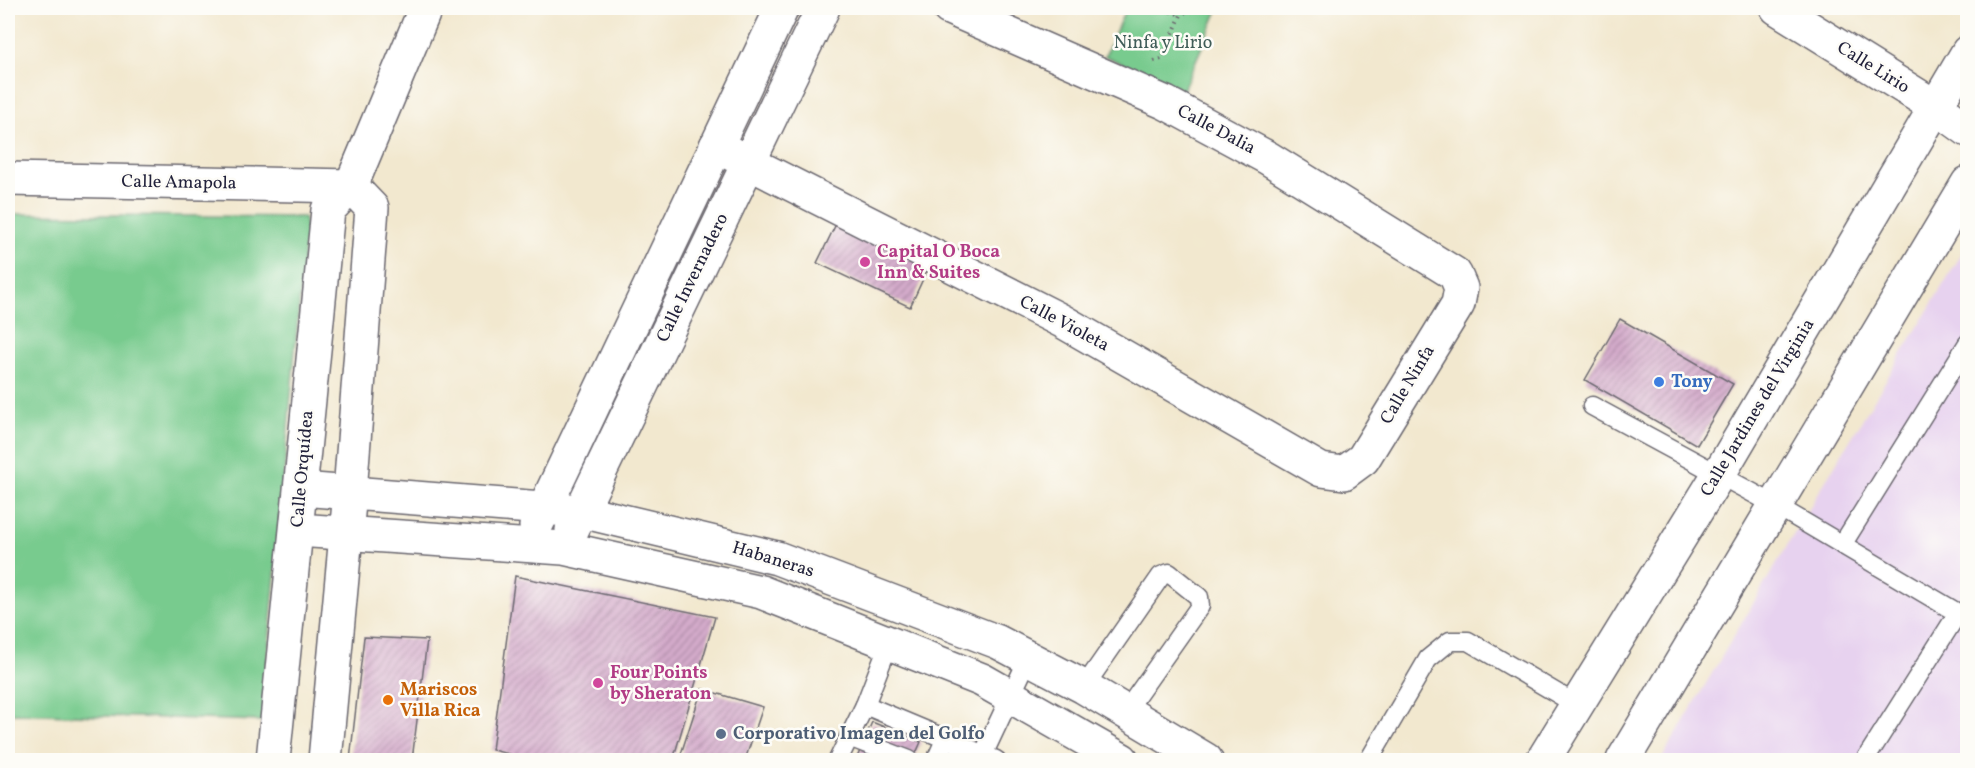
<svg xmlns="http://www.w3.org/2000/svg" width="1975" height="768" font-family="Vollkorn,serif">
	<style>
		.built { fill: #e7d2ef }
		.green { fill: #78cb8e; stroke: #4d7664; stroke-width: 1.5 }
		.building { fill: url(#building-hatch) }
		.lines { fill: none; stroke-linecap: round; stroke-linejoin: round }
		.service-casing { stroke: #6b676f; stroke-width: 21 }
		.minor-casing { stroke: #6b676f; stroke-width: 36 }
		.tertiary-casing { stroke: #6b676f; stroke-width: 36 }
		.path { stroke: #6b676f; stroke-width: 4; stroke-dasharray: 1.5 4.5; stroke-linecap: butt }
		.service { stroke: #fff; stroke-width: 18 }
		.minor { stroke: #fff; stroke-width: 33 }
		.tertiary { stroke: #fff; stroke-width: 33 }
		.hotel-dot { fill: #d1479c; stroke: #fdfcf7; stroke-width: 2 }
		.shop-dot { fill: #3f7fe0; stroke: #fdfcf7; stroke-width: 2 }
		.food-dot { fill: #e8710a; stroke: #fdfcf7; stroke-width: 2 }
		.service-dot { fill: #5c6f8a; stroke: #fdfcf7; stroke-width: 2 }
		.labels { text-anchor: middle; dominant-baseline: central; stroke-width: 5; stroke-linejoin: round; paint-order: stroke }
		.park-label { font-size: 18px; fill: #405d58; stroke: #fdfcf7 }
		.street-label { font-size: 18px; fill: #22223b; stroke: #fdfcf7 }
		.hotel-label { font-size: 18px; font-weight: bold; fill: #b23c85; stroke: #fdfcf7; text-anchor: start }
		.shop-label { font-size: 18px; font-weight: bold; fill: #366cbe; stroke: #fdfcf7; text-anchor: start }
		.food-label { font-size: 18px; font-weight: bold; fill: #c56008; stroke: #fdfcf7; text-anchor: start }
		.service-label { font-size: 18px; font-weight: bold; fill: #4e5e75; stroke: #fdfcf7; text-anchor: start }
	</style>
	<defs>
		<pattern id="building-hatch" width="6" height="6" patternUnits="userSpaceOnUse" patternTransform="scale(1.5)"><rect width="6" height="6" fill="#d4abcb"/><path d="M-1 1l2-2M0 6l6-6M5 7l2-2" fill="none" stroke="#ac8ba6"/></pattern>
	</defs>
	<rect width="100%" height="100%" fill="#fdfcf7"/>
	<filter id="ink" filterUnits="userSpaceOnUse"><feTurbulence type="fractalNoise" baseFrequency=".0167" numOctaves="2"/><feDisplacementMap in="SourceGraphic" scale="12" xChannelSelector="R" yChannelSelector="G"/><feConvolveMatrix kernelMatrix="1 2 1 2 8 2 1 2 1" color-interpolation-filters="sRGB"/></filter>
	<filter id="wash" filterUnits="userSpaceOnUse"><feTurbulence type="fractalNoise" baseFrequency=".008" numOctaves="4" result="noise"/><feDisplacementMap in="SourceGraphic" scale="24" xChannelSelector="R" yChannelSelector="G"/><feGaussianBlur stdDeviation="1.35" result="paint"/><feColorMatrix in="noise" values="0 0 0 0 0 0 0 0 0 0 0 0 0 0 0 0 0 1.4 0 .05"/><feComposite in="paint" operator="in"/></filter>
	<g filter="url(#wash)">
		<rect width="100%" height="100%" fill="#f2e8cf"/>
		<path class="built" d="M 1967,245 L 1967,760 L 1661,760 L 1801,522 Z"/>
		<g class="green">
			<path d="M 1126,8 L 1219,8 L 1183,90 L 1105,56 Z"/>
			<path d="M 8,214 L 304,217 L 306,226 L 262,721 L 8,713 Z"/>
		</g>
		<g id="blocks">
			<g class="building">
				<path d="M 837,222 L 929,266 L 910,307 L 817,263 Z"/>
				<path d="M 1620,319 L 1733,384 L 1697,445 L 1585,380 Z"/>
				<path d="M 515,576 L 715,617 L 673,760 L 533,760 L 492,750 Z"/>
				<path d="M 364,637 L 427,640 L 412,760 L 350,760 Z"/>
				<path d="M 702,689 L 763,707 L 745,760 L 679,760 Z"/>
				<path d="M 872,722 L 921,742 L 913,760 L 856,760 Z"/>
			</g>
		</g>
	</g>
	<g filter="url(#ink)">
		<use href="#blocks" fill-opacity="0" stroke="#6b676f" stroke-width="1.5"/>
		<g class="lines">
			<g class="service-casing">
				<g id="service">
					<path d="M 1592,406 L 1775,505 L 1968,619"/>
					<path d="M 1842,545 L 1968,343"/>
					<path d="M 1084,687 L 1161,576 L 1169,573 L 1199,597 L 1200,606 L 1126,711"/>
					<path d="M 865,705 L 996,760"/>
					<path d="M 849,737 L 909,760"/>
					<path d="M 983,755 L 1029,657"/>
					<path d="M 838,760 L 865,705 L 889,643"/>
					<path d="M 936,760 L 946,738"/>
					<path d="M 1369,760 L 1428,659 L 1450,641 L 1468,641 L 1577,705"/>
					<path d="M 1865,760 L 1958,613"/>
				</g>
			</g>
			<g class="minor-casing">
				<g id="minor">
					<path d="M 1777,8 L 1936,107 L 1968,130"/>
					<path d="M 716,146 L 1062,321 L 1321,470 L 1344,473 L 1363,459 L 1458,304 L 1461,288 L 1455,274 L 1268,158 L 1166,103 L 949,8"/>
					<path d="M 8,179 L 351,186"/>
					<path d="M 301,489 L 581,511 L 777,558 L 998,642 L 1084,687 L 1206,760"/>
					<path d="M 536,526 L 782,8"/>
					<path d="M 297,530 L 563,548 L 761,592 L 982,680 L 1122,760"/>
					<path d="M 572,530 L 823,8"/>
					<path d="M 273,760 L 328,210 L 351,186 L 423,14 L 422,8"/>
					<path d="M 325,760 L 350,492 L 372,208 L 351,186"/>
				</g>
			</g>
			<g class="tertiary-casing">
				<g id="tertiary">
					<path d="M 1543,760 L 1719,474 L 1968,52"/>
					<path d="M 1623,760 L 1968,183"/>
				</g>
			</g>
			<g class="path">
				<path d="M 1159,8 L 1181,15"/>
				<path d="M 1154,61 L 1162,59 L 1181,15 L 1192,8"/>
			</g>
			<use href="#service" class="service"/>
			<use href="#minor" class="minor"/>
			<use href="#tertiary" class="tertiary"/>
		</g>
	</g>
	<g class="hotel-dot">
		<circle cx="865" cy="262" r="6"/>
		<circle cx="598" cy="683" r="6"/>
	</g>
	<circle class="shop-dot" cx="1659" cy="382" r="6"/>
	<circle class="food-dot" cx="388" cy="700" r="6"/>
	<circle class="service-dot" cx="721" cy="734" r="6"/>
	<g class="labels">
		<g class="park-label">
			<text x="1163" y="43">Ninfa y Lirio</text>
		</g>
		<g class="street-label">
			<text transform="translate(1873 68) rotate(32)">Calle Lirio</text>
			<text transform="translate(1216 130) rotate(28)">Calle Dalia</text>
			<text transform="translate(179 183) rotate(1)">Calle Amapola</text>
			<text transform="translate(693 278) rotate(-64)">Calle Invernadero</text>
			<text transform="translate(1064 324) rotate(28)">Calle Violeta</text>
			<text transform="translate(1408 385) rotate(-59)">Calle Ninfa</text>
			<text transform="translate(1758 408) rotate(-59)">Calle Jardines del Virginia</text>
			<text transform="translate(303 469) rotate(-85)">Calle Orquídea</text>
			<text transform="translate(773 560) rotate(17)">Habaneras</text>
		</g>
		<g class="hotel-label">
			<text x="877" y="252">Capital O Boca<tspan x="877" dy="21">Inn &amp; Suites</tspan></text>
			<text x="610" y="673">Four Points<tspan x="610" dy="21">by Sheraton</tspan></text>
		</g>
		<g class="shop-label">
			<text x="1671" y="382">Tony</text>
		</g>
		<g class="food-label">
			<text x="400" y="690">Mariscos<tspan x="400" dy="21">Villa Rica</tspan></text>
		</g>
		<g class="service-label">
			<text x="733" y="734">Corporativo Imagen del Golfo</text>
		</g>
	</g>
	<rect width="1975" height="768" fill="none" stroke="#fdfcf7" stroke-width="30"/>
</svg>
